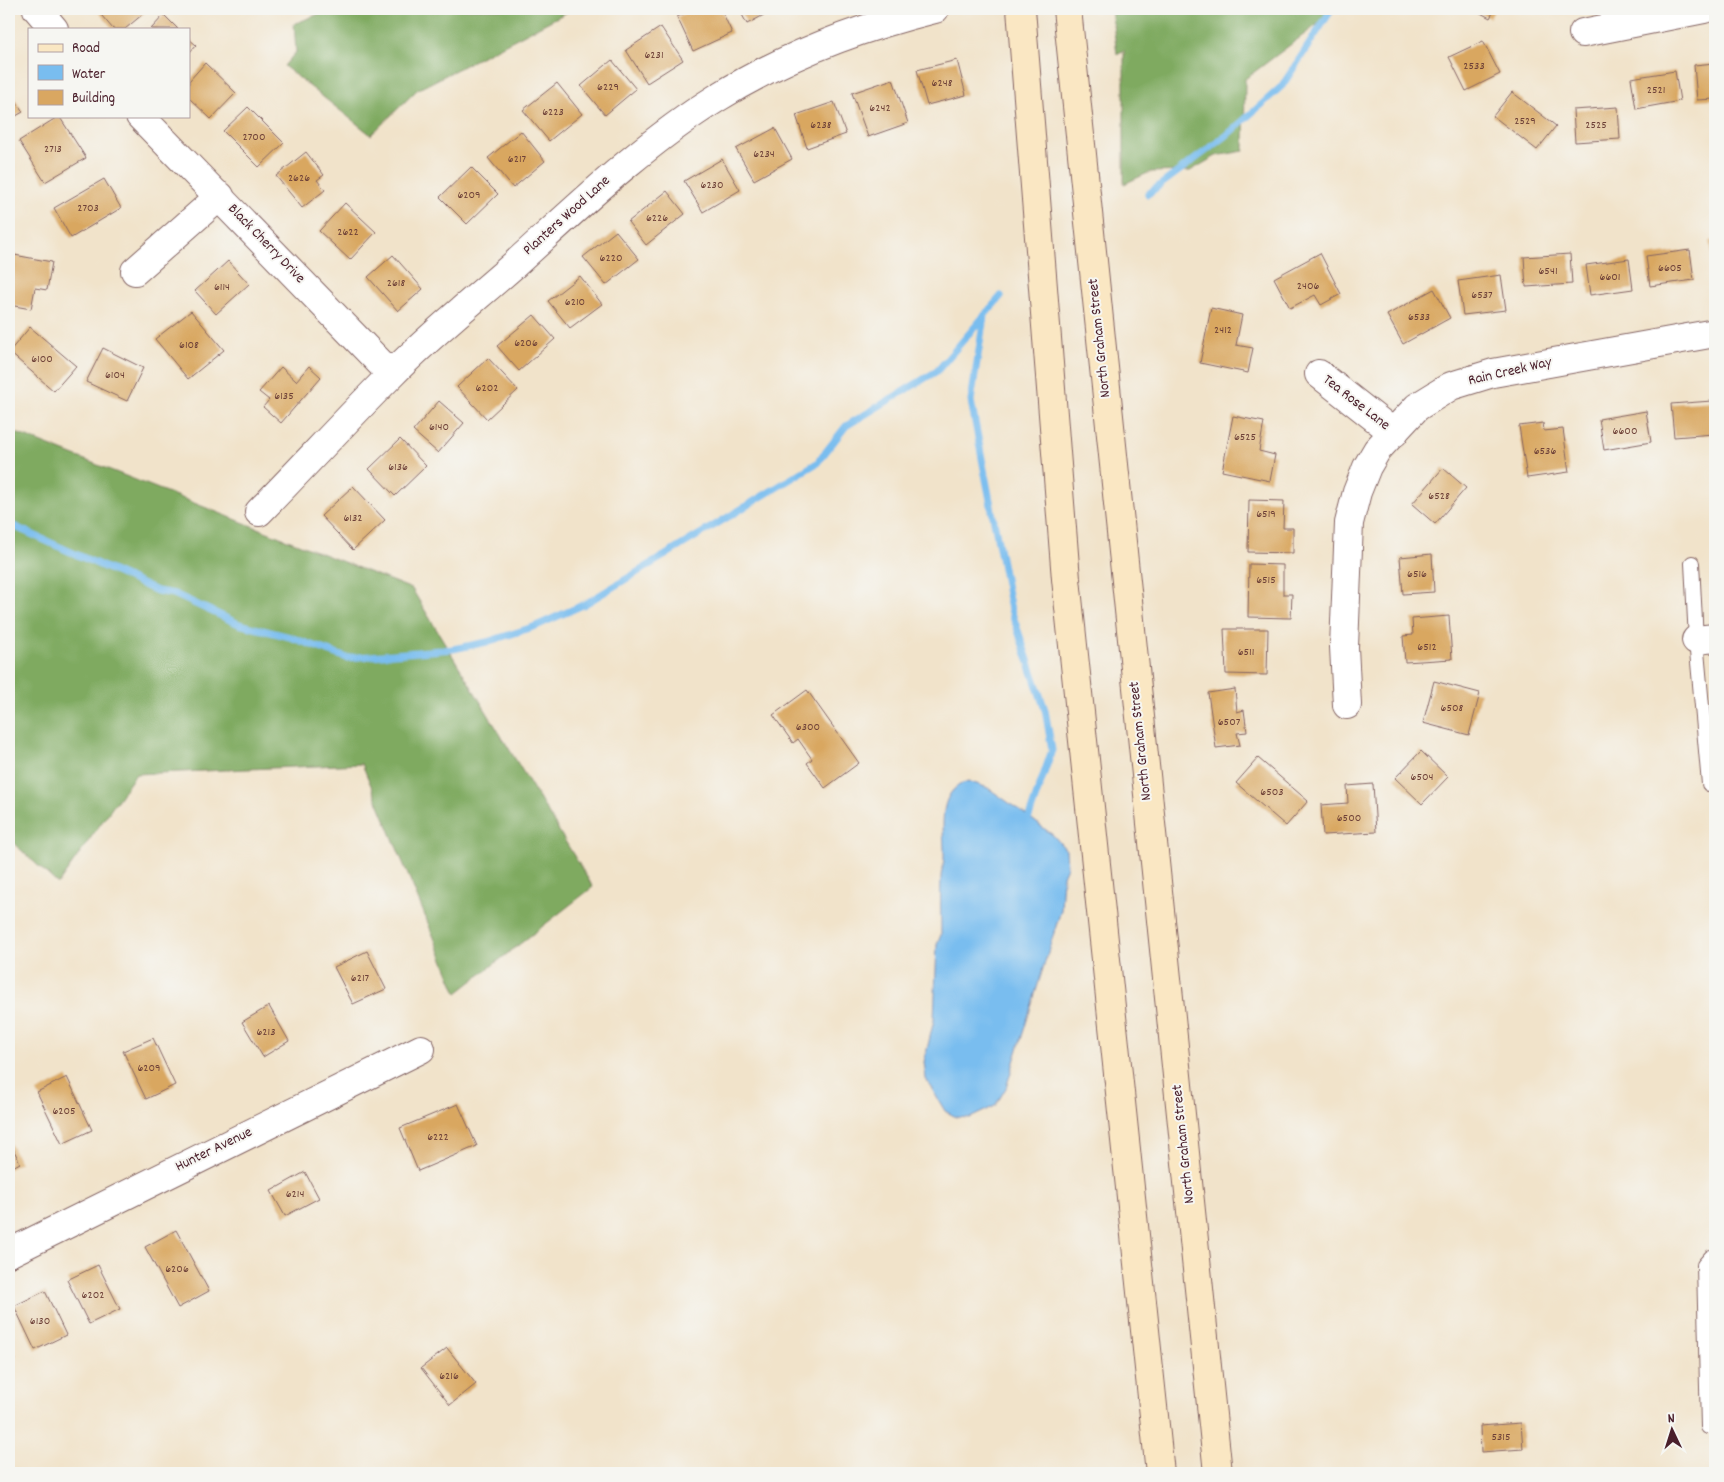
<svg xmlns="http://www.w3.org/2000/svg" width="1724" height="1482" font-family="Dekko,sans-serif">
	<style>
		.forest { fill: #7faa61; stroke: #646446 }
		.water { fill: #79bdef; stroke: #626e8d }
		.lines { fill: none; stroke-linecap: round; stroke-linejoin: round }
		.stream { stroke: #79bdef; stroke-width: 7 }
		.building { fill: #d9a761 }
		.service-casing { stroke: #846463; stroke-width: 16 }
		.minor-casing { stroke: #846463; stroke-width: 30 }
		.secondary-casing { stroke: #846463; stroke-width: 30 }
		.service { stroke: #fff; stroke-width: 14 }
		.minor { stroke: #fff; stroke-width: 28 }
		.secondary { stroke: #fae7c3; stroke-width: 28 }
		.labels { text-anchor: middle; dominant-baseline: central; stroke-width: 4; stroke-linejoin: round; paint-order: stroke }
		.number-label { font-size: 12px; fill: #6e4138 }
		.street-label { font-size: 15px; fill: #4a1f2b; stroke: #f6f6f2 }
	</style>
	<rect width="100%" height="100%" fill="#f6f6f2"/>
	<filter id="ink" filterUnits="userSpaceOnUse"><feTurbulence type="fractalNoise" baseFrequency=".02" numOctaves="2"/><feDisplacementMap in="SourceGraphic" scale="10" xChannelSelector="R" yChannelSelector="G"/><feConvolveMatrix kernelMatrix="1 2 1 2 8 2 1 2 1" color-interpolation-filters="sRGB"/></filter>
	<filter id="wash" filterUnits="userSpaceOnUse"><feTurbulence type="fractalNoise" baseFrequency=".0096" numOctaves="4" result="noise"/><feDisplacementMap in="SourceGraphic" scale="20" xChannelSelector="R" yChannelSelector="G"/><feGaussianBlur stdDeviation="1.12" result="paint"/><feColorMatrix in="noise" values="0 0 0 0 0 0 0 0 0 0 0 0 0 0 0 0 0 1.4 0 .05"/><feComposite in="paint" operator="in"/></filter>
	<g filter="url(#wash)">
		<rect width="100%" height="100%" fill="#f1e3ca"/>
		<g class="forest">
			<path d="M 331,9 L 573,9 L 417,90 L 371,135 L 284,66 L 296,52 L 294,24 Z"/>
			<path d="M 1111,9 L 1338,9 L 1245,79 L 1244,151 L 1216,156 L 1190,171 L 1150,172 L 1124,184 L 1124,50 L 1117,54 Z"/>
			<path d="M 9,430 L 412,589 L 593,887 L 457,993 L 362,764 L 136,774 L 58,884 L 9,839 Z"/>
		</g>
		<path class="water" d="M 968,781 L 988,788 L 1029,817 L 1054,836 L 1066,850 L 1067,867 L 1063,876 L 1061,910 L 1006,1088 L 995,1106 L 970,1118 L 956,1117 L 945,1111 L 926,1079 L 924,1062 L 934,1020 L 937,944 L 941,935 C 941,916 940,896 941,877 C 941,871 944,865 944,858 C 945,832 934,792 968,781 Z"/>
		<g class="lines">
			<g class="stream">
				<path d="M 1148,194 L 1226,136 L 1282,86 L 1332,9"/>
				<path d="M 984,317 L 971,401 L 1011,610 L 1045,710 L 1052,750 L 1029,817"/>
				<path d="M 9,524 L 157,591 L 174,594 L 239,624 L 290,637 L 347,658 L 453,649 L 487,642 L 536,626 L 585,604 L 817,463 L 846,426 L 937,371 L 1001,296"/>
			</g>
		</g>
		<g id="blocks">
			<g class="building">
				<path d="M 96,9 L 149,9 L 125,29 L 113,29 Z"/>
				<path d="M 694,9 L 721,9 L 732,33 L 693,51 L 677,17 Z"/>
				<path d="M 739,9 L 775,9 L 747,24 Z"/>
				<path d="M 1473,9 L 1495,9 L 1490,18 Z"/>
				<path d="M 164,15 L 178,29 L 151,29 Z"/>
				<path d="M 661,27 L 683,60 L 647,83 L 626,50 Z"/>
				<path d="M 189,39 L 196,45 L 189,53 Z"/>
				<path d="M 1483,41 L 1500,74 L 1466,91 L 1449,57 Z"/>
				<path d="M 612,60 L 636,89 L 605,115 L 581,86 Z"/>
				<path d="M 957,60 L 966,95 L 927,105 L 917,70 Z"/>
				<path d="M 205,63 L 236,93 L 211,119 L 189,98 L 189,81 Z"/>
				<path d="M 1715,63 L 1715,99 L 1697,100 L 1694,65 Z"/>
				<path d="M 1675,71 L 1680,101 L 1636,109 L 1631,78 Z"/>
				<path d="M 893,79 L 908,123 L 868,137 L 852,93 Z"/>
				<path d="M 557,83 L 582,114 L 549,141 L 523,110 Z"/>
				<path d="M 9,89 L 23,112 L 9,120 Z"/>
				<path d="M 1512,92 L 1556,126 L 1537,150 L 1493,116 Z"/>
				<path d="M 834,102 L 846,134 L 807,148 L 796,115 Z"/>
				<path d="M 248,107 L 284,143 L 259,167 L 223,131 Z"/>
				<path d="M 1618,107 L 1620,139 L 1575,142 L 1573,110 Z"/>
				<path d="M 59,116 L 86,158 L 45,182 L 19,141 Z"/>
				<path d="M 775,128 L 792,159 L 754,180 L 736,149 Z"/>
				<path d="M 521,131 L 545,161 L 513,188 L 488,158 Z"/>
				<path d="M 306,152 L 324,175 L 317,180 L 325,190 L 302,208 L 276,176 Z"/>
				<path d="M 722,159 L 740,190 L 703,212 L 684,181 Z"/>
				<path d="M 471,167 L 498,194 L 467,224 L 440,197 Z"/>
				<path d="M 104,179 L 121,208 L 71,238 L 54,208 Z"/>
				<path d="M 667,191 L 685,214 L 646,245 L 628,222 Z"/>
				<path d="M 345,203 L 376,232 L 350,260 L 319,231 Z"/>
				<path d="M 616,231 L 639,259 L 606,285 L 583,257 Z"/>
				<path d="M 1715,240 L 1715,267 L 1714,267 L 1710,241 Z"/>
				<path d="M 1690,250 L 1694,280 L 1650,286 L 1646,256 Z"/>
				<path d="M 1320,253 L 1341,294 L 1321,305 L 1315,295 L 1290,308 L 1274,278 Z"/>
				<path d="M 9,254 L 52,262 L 47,290 L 35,288 L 31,309 L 9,305 Z"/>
				<path d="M 1570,254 L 1572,284 L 1526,287 L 1524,257 Z"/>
				<path d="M 393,255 L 423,289 L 398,311 L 368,277 Z"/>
				<path d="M 1629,259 L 1633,289 L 1590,295 L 1586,265 Z"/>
				<path d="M 228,261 L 249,284 L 216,314 L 195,291 Z"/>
				<path d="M 1501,275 L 1506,310 L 1463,315 L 1458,281 Z"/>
				<path d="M 580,276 L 602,304 L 570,328 L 548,301 Z"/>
				<path d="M 1434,289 L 1450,318 L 1403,344 L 1387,315 Z"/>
				<path d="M 1211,308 L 1242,315 L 1236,345 L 1253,348 L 1248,373 L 1200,363 Z"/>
				<path d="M 191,311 L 224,350 L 188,379 L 155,339 Z"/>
				<path d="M 534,315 L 555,339 L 519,371 L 497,346 Z"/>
				<path d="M 30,327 L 76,366 L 54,391 L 9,352 Z"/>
				<path d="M 103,348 L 143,368 L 127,401 L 86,382 Z"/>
				<path d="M 488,358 L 518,390 L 487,419 L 457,387 Z"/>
				<path d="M 309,366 L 321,377 L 281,423 L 263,407 L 269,400 L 259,392 L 281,367 L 296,381 Z"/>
				<path d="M 439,401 L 464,423 L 438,453 L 413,431 Z"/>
				<path d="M 1712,401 L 1714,434 L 1674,437 L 1671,404 Z"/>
				<path d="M 1646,411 L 1651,442 L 1604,450 L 1599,419 Z"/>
				<path d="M 1233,416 L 1264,422 L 1259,451 L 1275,455 L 1270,481 L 1222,471 Z"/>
				<path d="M 1543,423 L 1544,431 L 1563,429 L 1569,472 L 1527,478 L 1519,426 Z"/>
				<path d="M 400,439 L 426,466 L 395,496 L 369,469 Z"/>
				<path d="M 1443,468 L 1466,488 L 1435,524 L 1412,504 Z"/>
				<path d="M 353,486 L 385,520 L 353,550 L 321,516 Z"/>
				<path d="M 1249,500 L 1284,501 L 1283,528 L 1293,528 L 1293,553 L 1248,552 Z"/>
				<path d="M 1432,554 L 1434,592 L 1403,594 L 1400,557 Z"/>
				<path d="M 1249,564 L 1283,565 L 1283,594 L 1292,594 L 1291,618 L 1248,617 Z"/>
				<path d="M 1449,616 L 1452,659 L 1405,662 L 1403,636 L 1413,635 L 1412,619 Z"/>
				<path d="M 1224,629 L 1268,629 L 1267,675 L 1226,674 Z"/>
				<path d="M 1434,681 L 1480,693 L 1469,735 L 1423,723 Z"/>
				<path d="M 1235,689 L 1237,712 L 1244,710 L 1247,732 L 1237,733 L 1240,745 L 1216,748 L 1208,693 Z"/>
				<path d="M 807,690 L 859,763 L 825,788 L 807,763 L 812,759 L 798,739 L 793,743 L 773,715 Z"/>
				<path d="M 1421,751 L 1448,777 L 1422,804 L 1395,778 Z"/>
				<path d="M 1258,758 L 1308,801 L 1286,826 L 1236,783 Z"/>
				<path d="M 1373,784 L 1376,832 L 1323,835 L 1321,805 L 1348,803 L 1347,786 Z"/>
				<path d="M 367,951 L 386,989 L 353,1004 L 334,967 Z"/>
				<path d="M 269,1006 L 289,1041 L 263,1057 L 242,1022 Z"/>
				<path d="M 153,1038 L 175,1085 L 146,1099 L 123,1051 Z"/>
				<path d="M 67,1077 L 92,1130 L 62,1144 L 37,1092 Z"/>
				<path d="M 458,1104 L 477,1146 L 418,1171 L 400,1128 Z"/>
				<path d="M 9,1140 L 20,1163 L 9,1169 Z"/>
				<path d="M 305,1172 L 319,1198 L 285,1216 L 271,1191 Z"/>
				<path d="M 176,1230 L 209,1291 L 178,1308 L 145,1247 Z"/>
				<path d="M 98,1265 L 120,1309 L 89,1324 L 67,1280 Z"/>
				<path d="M 45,1291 L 66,1335 L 35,1350 L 14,1306 Z"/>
				<path d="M 9,1348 L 15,1360 L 9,1363 Z"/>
				<path d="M 447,1348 L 476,1384 L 450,1405 L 421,1368 Z"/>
				<path d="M 1521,1423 L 1523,1449 L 1481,1452 L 1480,1426 Z"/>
			</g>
		</g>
	</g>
	<g filter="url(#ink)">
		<use href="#blocks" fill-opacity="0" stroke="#846463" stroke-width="1"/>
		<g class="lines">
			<g class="service-casing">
				<g id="service">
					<path d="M 1692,563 L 1696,640 L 1709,784"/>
					<path d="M 1715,1258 L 1711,1257 L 1704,1265 L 1708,1427 L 1715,1427"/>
				</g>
			</g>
			<g class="minor-casing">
				<g id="minor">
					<path d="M 37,9 L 54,29"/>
					<path d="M 1583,33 L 1704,9"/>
					<path d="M 140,116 L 391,374"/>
					<path d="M 135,271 L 220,196"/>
					<path d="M 1319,374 L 1394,433"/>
					<path d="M 259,512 C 303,467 346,420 390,376 C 429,336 473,301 515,264 C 579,206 643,144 717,98 C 784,56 858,28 935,9"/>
					<path d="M 1696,640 L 1715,638"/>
					<path d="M 1347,705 L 1344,647 L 1349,523 L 1357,492 L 1367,467 L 1377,450 L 1417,407 L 1451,386 L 1493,373 L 1715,333"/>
					<path d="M 9,1253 L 421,1049"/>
				</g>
			</g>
			<g class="secondary-casing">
				<g id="secondary">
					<path d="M 1021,9 L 1066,579 L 1160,1473"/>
					<path d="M 1067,9 L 1218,1473"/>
				</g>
			</g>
			<use href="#service" class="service"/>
			<use href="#minor" class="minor"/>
			<use href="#secondary" class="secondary"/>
		</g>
	</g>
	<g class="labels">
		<g class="number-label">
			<text x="654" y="55">6231</text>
			<text x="1474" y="66">2533</text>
			<text x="942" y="83">6248</text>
			<text x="608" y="87">6229</text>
			<text x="1656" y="90">2521</text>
			<text x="880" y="108">6242</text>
			<text x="553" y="112">6223</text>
			<text x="1525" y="121">2529</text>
			<text x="821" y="125">6238</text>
			<text x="1596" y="125">2525</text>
			<text x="254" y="137">2700</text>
			<text x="53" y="149">2713</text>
			<text x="764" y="154">6234</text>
			<text x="517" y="159">6217</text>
			<text x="299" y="178">2626</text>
			<text x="712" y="185">6230</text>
			<text x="469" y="195">6209</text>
			<text x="88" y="208">2703</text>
			<text x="657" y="218">6226</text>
			<text x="348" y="232">2622</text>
			<text x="611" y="258">6220</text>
			<text x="1670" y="268">6605</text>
			<text x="1548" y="271">6541</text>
			<text x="1610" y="277">6601</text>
			<text x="396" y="283">2618</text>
			<text x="1308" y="286">2406</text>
			<text x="222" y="287">6114</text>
			<text x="1482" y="295">6537</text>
			<text x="575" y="302">6210</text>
			<text x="1419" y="317">6533</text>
			<text x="1223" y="330">2412</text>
			<text x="526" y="343">6206</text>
			<text x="189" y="345">6108</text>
			<text x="42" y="359">6100</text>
			<text x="115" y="375">6104</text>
			<text x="487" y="388">6202</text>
			<text x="284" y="396">6135</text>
			<text x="439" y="427">6140</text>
			<text x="1625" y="431">6600</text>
			<text x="1245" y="437">6525</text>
			<text x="1545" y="451">6536</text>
			<text x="398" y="467">6136</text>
			<text x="1439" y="496">6528</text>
			<text x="1266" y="514">6519</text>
			<text x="353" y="518">6132</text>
			<text x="1417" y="574">6516</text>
			<text x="1266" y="580">6515</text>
			<text x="1427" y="647">6512</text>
			<text x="1246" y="652">6511</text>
			<text x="1452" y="708">6508</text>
			<text x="1229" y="722">6507</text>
			<text x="808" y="727">6300</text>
			<text x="1422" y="777">6504</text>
			<text x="1272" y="792">6503</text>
			<text x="1349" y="818">6500</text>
			<text x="360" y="978">6217</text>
			<text x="266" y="1032">6213</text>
			<text x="149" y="1068">6209</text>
			<text x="64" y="1111">6205</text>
			<text x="438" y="1137">6222</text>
			<text x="295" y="1194">6214</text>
			<text x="177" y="1269">6206</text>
			<text x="93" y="1295">6202</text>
			<text x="40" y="1321">6130</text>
			<text x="449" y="1376">6216</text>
			<text x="1501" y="1437">5315</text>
		</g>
		<g class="street-label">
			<text transform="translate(567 216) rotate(-42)">Planters Wood Lane</text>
			<text transform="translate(266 244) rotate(46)">Black Cherry Drive</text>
			<text transform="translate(1100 338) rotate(-96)">North Graham Street</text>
			<text transform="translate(1510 372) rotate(-13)">Rain Creek Way</text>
			<text transform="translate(1356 403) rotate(38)">Tea Rose Lane</text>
			<text transform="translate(1141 741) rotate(-96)">North Graham Street</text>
			<text transform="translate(1184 1144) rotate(-96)">North Graham Street</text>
			<text transform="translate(214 1150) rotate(-26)">Hunter Avenue</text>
		</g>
	</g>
	<rect width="1724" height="1482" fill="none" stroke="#f6f6f2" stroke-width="30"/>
	<rect x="28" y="28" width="162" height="90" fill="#f6f6f2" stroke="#b1a0a2"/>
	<rect x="38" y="44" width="25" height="8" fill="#fae7c3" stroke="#b1a0a2"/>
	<text x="72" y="52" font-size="15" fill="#4a1f2b">Road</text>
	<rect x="38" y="65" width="25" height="15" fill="#79bdef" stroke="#b1a0a2"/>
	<text x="72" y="78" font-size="15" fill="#4a1f2b">Water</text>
	<rect x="38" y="90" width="25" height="15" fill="#d9a761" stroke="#b1a0a2"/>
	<text x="72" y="102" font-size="15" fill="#4a1f2b">Building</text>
	<g transform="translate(1672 1430) rotate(356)" stroke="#f6f6f2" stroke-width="4" paint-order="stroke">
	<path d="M0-4L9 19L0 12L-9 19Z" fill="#4a1f2b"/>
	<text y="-8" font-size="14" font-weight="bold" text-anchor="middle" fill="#4a1f2b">N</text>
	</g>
</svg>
